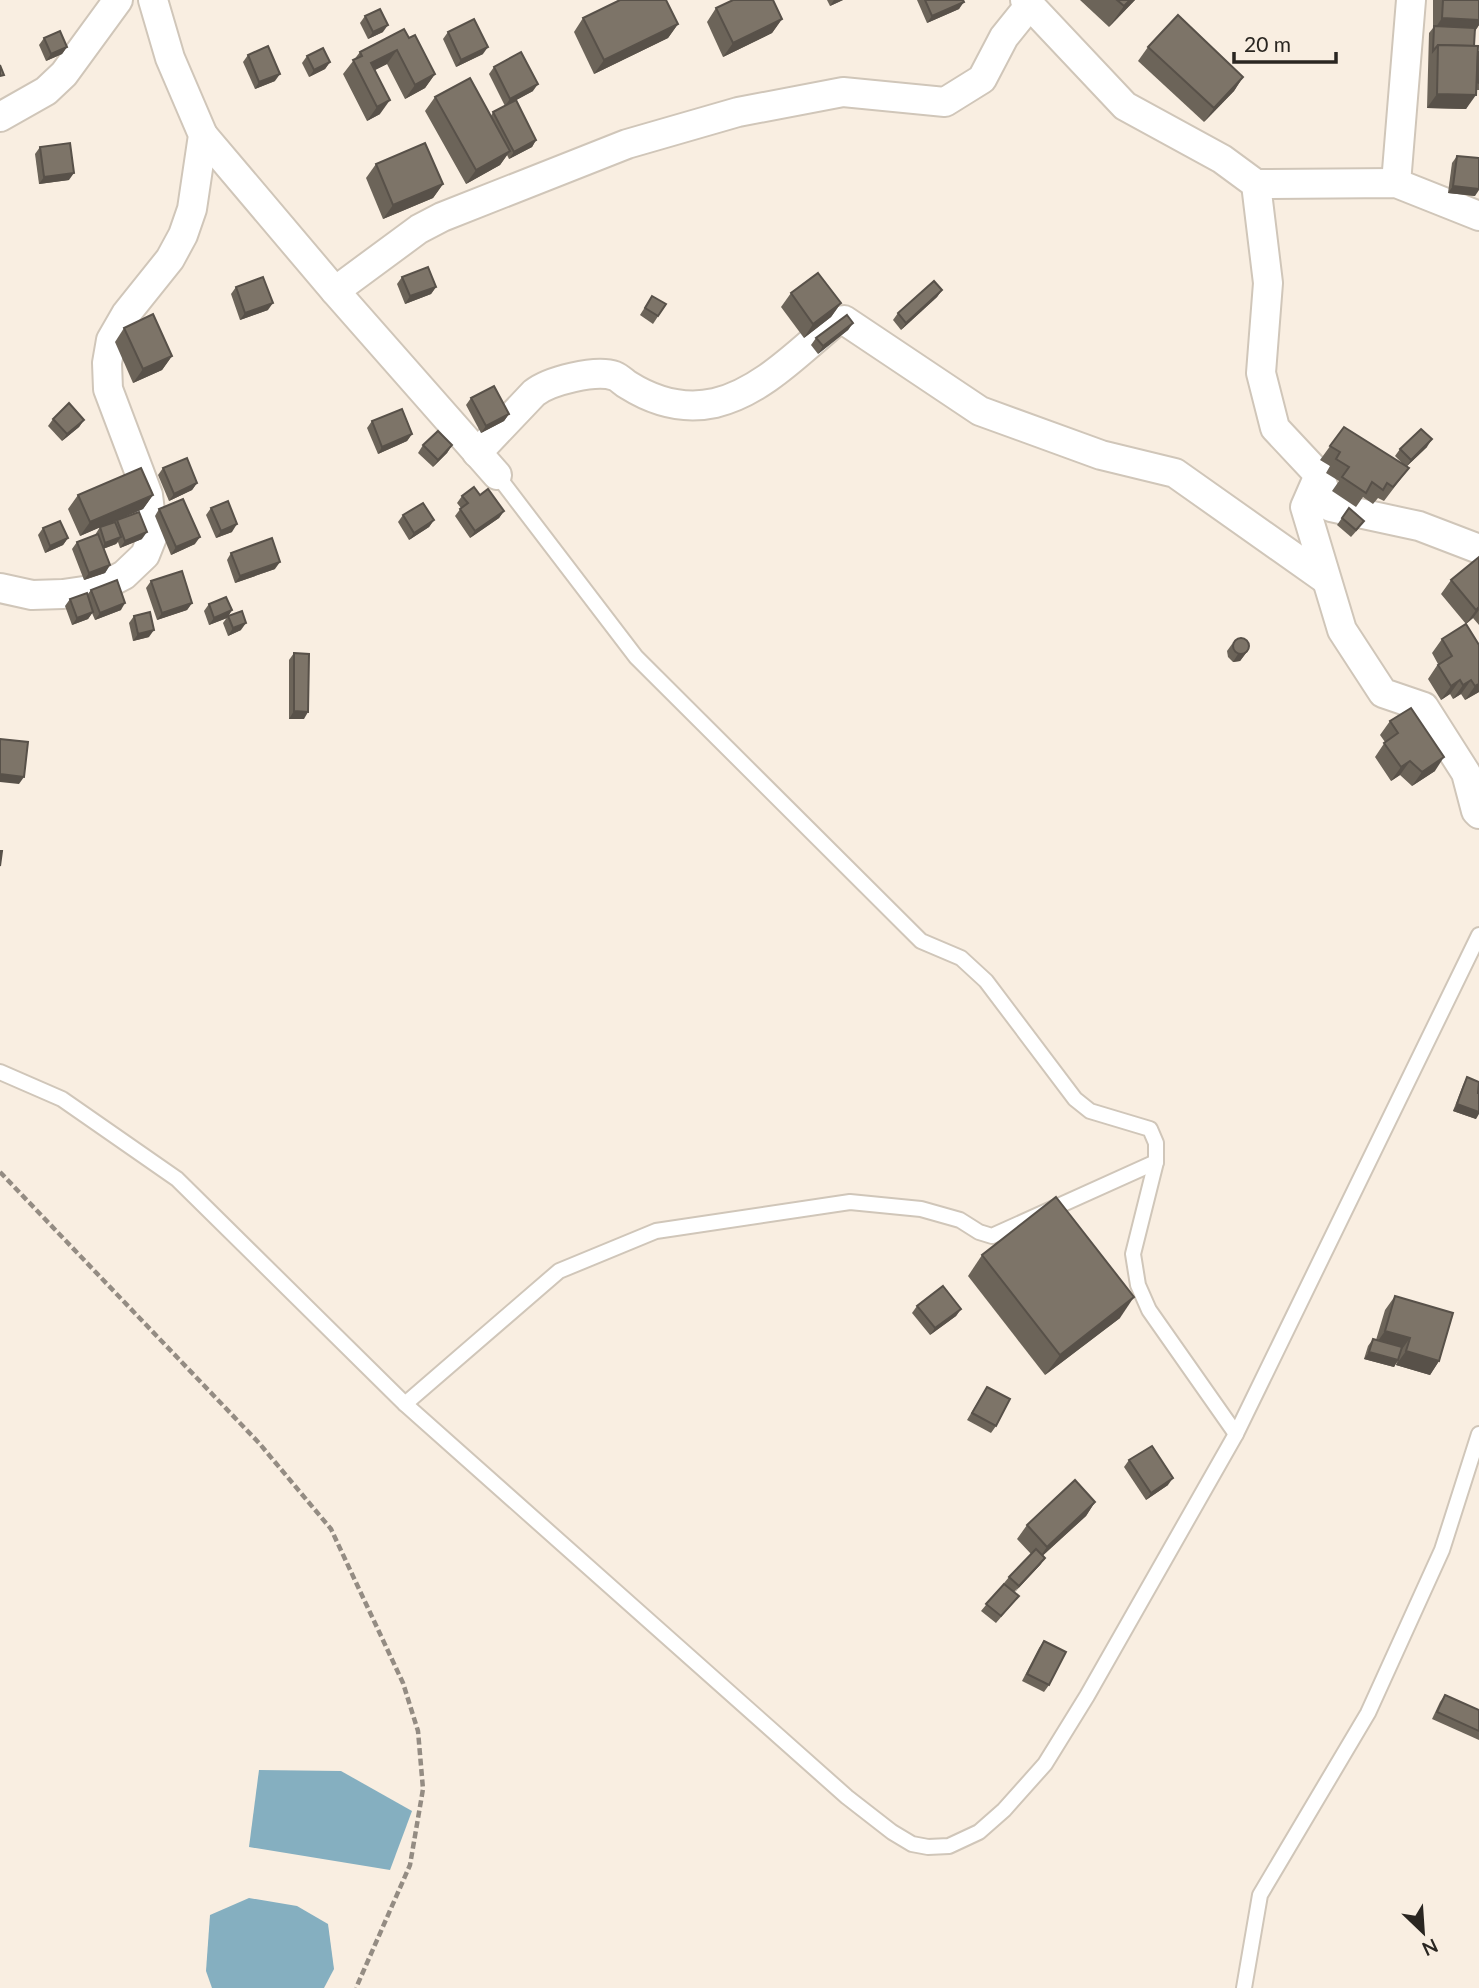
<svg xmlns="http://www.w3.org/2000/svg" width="1479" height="1988" font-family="Lato,sans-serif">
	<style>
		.water { fill: #85afc0 }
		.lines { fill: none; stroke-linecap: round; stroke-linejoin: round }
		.lane-casing { stroke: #d0c6b9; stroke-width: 18 }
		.street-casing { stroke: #d0c6b9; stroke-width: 32 }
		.path { stroke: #948c83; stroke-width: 4.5; stroke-dasharray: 7 3.5; stroke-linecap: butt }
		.lane { stroke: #fff; stroke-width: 14 }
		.street { stroke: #fff; stroke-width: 28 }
		.wall { fill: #6c6459 }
		.shaded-wall { fill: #585149 }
		.building { fill: #7d7468; stroke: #585149; stroke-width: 2 }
	</style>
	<rect width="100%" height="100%" fill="#f9eee1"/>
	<g class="water">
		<path d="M 259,1770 L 341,1771 L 412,1811 L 390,1870 L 249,1847 Z"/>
		<path d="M 249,1898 L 297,1906 L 328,1924 L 334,1969 L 324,1988 L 212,1988 L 206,1971 L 210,1915 Z"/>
	</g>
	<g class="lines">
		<g class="lane-casing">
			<g id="lane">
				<path d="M 497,475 L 636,657 L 921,941 L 961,958 L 986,981 L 1075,1099 L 1090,1111 L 1150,1129 L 1156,1143 L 1156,1162 L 1133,1254 L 1138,1285 L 1149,1310 L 1236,1434"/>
				<path d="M 0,1072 L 62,1099 L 177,1179 L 405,1404 L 847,1797 L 892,1832 L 912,1844 L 928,1847 L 949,1846 L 979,1832 L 1004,1810 L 1045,1764 L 1087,1696 L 1236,1434 L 1479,935"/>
				<path d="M 405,1404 L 559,1271 L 656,1231 L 850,1202 L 921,1209 L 960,1220 L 979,1232 L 992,1236 L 1156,1162"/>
				<path d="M 1244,1988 L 1260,1895 L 1368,1713 L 1442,1550 L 1479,1434"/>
			</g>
		</g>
		<g class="street-casing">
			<g id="street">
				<path d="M 1025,0 L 1125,106 L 1222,159 L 1256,184 L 1268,283 L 1261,373 L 1275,428 L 1319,475 L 1331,507 L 1419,526 L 1479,549"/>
				<path d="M 0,117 L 46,91 L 64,74 L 118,0"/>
				<path d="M 203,135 L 335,291 L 497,475"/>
				<path d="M 1396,183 L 1411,0"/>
				<path d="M 1256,184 L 1396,183 L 1479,216"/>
				<path d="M 335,291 L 419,229 L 442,217 L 627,144 L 738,112 L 843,92 L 945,102 L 982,79 L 1004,37 L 1029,6"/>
				<path d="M 477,453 L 534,393 C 549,381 596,369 615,376 C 620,378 624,383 628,385 C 655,402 683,410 715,403 C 761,392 798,353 834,323 L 844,320 L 980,411 L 1101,455 L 1175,473 L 1325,579"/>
				<path d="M 1319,475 L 1305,507 L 1342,630 L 1383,693 L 1424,707 L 1466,773 L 1476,811 L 1479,814"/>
				<path d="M 0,588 L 32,595 L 63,594 L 97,589 L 124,575 L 145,555 L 153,535 L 148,495 L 108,389 L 107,363 L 111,340 L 126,314 L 170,259 L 183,235 L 192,209 L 203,135 L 170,58 L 153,0"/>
			</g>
		</g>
		<path class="path" d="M 0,1172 L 259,1443 L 331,1529 L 403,1683 L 418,1731 L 423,1789 L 410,1865 L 356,1988"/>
		<use href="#lane" class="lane"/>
		<use href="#street" class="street"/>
	</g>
	<g class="wall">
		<path d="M 827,0 L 843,0 L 830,6 Z"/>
		<path d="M 917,0 L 963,0 L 959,9 L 927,23 Z"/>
		<path d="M 1080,0 L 1135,0 L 1109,27 Z"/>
		<path d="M 1433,0 L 1479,0 L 1479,25 L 1475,31 L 1474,46 L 1479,52 L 1479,90 L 1476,90 L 1466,109 L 1427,108 L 1429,33 L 1433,28 Z"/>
		<path d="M 716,8 L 782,19 L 772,33 L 723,57 L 707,22 Z"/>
		<path d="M 365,16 L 383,32 L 368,39 L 360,23 Z"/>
		<path d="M 583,18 L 678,24 L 668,38 L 594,74 L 574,32 Z"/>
		<path d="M 448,32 L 483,54 L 456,67 L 443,39 Z"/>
		<path d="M 44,38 L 67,47 L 62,54 L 46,61 L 39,45 Z"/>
		<path d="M 409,38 L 435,74 L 425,88 L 405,99 L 387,64 L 375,70 L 380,114 L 367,121 L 343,74 L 360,52 Z"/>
		<path d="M 1148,47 L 1243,77 L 1234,91 L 1204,122 L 1138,61 Z"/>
		<path d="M 248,55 L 275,81 L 255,89 L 243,62 Z"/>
		<path d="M 307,56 L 330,62 L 325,69 L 309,77 L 302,63 Z"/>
		<path d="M 494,67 L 533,91 L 505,106 L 489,74 Z"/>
		<path d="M 435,97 L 491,116 L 493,112 L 536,140 L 532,147 L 509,159 L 507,155 L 500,165 L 466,184 L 425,111 Z"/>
		<path d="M 40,147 L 69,180 L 39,184 L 35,154 Z"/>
		<path d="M 1457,156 L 1475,196 L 1448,193 L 1452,163 Z"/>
		<path d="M 376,164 L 443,184 L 433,198 L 383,219 L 366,178 Z"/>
		<path d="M 402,277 L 436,287 L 431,294 L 405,304 L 397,284 Z"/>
		<path d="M 236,287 L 268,310 L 240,320 L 231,294 Z"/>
		<path d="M 942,290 L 937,297 L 901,330 L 893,320 L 898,313 Z"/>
		<path d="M 791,293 L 841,303 L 831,317 L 804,338 L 781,307 Z"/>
		<path d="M 652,296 L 666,304 L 653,324 L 640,315 Z"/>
		<path d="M 853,323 L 848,330 L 818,354 L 811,345 L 816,338 Z"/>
		<path d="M 124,328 L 172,356 L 162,370 L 133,383 L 115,342 Z"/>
		<path d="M 471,398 L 509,414 L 504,421 L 481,433 L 466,405 Z"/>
		<path d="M 53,419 L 84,420 L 79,427 L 62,441 L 48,426 Z"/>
		<path d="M 372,421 L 412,434 L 407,441 L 378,454 L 367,428 Z"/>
		<path d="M 1344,427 L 1403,464 L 1395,456 L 1400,449 L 1427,447 L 1407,466 L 1409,468 L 1384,501 L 1378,498 L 1373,504 L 1363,497 L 1356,507 L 1332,491 L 1339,481 L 1326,473 L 1330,466 L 1320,460 Z"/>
		<path d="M 423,445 L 452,445 L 447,453 L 433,467 L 418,453 Z"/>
		<path d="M 163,468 L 197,483 L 192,490 L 169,501 L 158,475 Z"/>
		<path d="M 78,495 L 153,495 L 143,509 L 117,520 L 142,539 L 120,548 L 118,542 L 116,544 L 103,549 L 110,565 L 105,573 L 84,580 L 72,549 L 77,542 L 95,535 L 100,527 L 80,536 L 68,509 Z"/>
		<path d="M 480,495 L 504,511 L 499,518 L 470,538 L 455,516 L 461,508 L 457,503 L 462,496 Z"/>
		<path d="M 211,508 L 232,532 L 216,538 L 206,515 Z"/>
		<path d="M 1349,508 L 1359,528 L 1351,537 L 1337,525 Z"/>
		<path d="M 159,509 L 195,544 L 171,555 L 155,516 Z"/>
		<path d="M 403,515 L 434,520 L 429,527 L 409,540 L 398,522 Z"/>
		<path d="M 43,528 L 68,538 L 63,545 L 45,553 L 38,535 Z"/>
		<path d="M 231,553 L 275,569 L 235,583 L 227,560 Z"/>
		<path d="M 1479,557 L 1479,625 L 1473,618 L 1466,624 L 1441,594 L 1451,580 Z"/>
		<path d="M 151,581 L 192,603 L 187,610 L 157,620 L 146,588 Z"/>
		<path d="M 91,590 L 121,610 L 95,620 L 92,613 L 88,619 L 72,625 L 65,606 L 70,599 L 87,595 Z"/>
		<path d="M 209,604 L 232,610 L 227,618 L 209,625 L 204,611 Z"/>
		<path d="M 134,616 L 149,637 L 133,641 L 129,623 Z"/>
		<path d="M 228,616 L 241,630 L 228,636 L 223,623 Z"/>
		<path d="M 1442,639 L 1479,692 L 1465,700 L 1461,694 L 1453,699 L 1450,694 L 1441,700 L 1428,679 L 1438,664 L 1432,653 Z"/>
		<path d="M 1232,644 L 1249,649 L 1240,661 L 1233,662 L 1228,657 L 1227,651 Z"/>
		<path d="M 294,653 L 304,719 L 289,719 L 289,660 Z"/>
		<path d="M 1390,721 L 1435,771 L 1412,786 L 1400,775 L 1391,781 L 1375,757 L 1385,742 L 1380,735 Z"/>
		<path d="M 1467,1077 L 1478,1093 L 1476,1119 L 1453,1111 L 1463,1085 Z"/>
		<path d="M 982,1255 L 1120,1318 L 1045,1375 L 968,1276 Z"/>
		<path d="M 1395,1296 L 1439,1361 L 1430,1375 L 1396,1365 L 1397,1362 L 1394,1367 L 1364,1359 L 1368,1346 L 1373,1339 L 1376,1340 L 1385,1310 Z"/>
		<path d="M 917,1306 L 961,1309 L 956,1316 L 930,1335 L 912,1313 Z"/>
		<path d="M 987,1387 L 996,1426 L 991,1433 L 967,1420 Z"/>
		<path d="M 1129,1460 L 1168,1485 L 1146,1500 L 1124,1467 Z"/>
		<path d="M 1095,1502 L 1086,1516 L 1043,1555 L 1045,1558 L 1040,1565 L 1014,1592 L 1019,1596 L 996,1623 L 981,1611 L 1009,1577 L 1031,1554 L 1017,1539 L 1027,1525 Z"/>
		<path d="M 1044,1641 L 1049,1685 L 1044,1692 L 1022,1681 L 1039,1648 Z"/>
		<path d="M 1445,1695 L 1479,1710 L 1479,1740 L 1432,1719 L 1440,1702 Z"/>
	</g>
	<g class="shaded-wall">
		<path d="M 834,0 L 843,0 L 830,6 Z"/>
		<path d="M 1130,0 L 1135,0 L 1109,27 L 1124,6 Z"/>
		<path d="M 964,2 L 959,9 L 927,23 L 932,16 Z"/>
		<path d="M 1442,18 L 1479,20 L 1479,25 L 1473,34 L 1434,30 Z"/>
		<path d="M 782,19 L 772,33 L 723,57 L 733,43 Z"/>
		<path d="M 678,24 L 668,38 L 594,74 L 604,60 Z"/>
		<path d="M 388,25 L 383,32 L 368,39 L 373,32 Z"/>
		<path d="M 67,47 L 62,54 L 46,61 L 51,54 Z"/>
		<path d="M 488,47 L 483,54 L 456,67 L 461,60 Z"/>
		<path d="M 397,50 L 387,64 L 361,77 L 371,63 Z"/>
		<path d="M 330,62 L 325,69 L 309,77 L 314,70 Z"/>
		<path d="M 280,74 L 275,81 L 255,89 L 259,82 Z"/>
		<path d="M 435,74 L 425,88 L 405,99 L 415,85 Z"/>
		<path d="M 1243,77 L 1234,91 L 1204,122 L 1214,108 Z"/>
		<path d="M 538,84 L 533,91 L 505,106 L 510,99 Z"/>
		<path d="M 1437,94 L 1476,95 L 1466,109 L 1427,108 Z"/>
		<path d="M 390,100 L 380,114 L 367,121 L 377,107 Z"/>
		<path d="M 536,140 L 532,147 L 509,159 L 514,152 Z"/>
		<path d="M 510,151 L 500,165 L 466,184 L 476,170 Z"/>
		<path d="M 74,173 L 69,180 L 39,184 L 44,177 Z"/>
		<path d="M 443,184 L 433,198 L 383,219 L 393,205 Z"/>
		<path d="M 1453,186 L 1479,189 L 1479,190 L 1475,196 L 1448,193 Z"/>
		<path d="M 436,287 L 431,294 L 405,304 L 410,296 Z"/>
		<path d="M 942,290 L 937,297 L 901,330 L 906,323 Z"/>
		<path d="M 273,303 L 268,310 L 240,320 L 245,313 Z"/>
		<path d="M 841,303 L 831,317 L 804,338 L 813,324 Z"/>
		<path d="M 853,323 L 848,330 L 818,354 L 823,346 Z"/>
		<path d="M 172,356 L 162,370 L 133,383 L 143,369 Z"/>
		<path d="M 509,414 L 504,421 L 481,433 L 486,426 Z"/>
		<path d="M 84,420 L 79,427 L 62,441 L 67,434 Z"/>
		<path d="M 412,434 L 407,441 L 378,454 L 382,447 Z"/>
		<path d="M 1432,439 L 1427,447 L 1406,467 L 1411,460 Z"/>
		<path d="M 452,445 L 447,453 L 433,467 L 438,460 Z"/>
		<path d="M 197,483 L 192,490 L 169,501 L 174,494 Z"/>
		<path d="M 153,495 L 143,509 L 80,536 L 90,522 Z"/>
		<path d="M 504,511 L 499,518 L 470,538 L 475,531 Z"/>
		<path d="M 434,520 L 429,527 L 409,540 L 414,533 Z"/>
		<path d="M 237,524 L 232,532 L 216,538 L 221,531 Z"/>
		<path d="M 147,532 L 142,539 L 120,548 L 125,541 Z"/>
		<path d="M 121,537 L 116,544 L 100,550 L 105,543 Z"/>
		<path d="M 200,537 L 195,544 L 171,555 L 176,547 Z"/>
		<path d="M 68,538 L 63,545 L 45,553 L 50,546 Z"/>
		<path d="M 280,562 L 275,569 L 235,583 L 240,576 Z"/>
		<path d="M 110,565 L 105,573 L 84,580 L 89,573 Z"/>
		<path d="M 125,603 L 121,610 L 95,620 L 100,613 Z"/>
		<path d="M 192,603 L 187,610 L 157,620 L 162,613 Z"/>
		<path d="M 1479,607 L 1479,610 L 1473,618 L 1466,624 L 1476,610 Z"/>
		<path d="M 232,610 L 227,618 L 209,625 L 214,618 Z"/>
		<path d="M 93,612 L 88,619 L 72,625 L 77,618 Z"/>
		<path d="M 246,623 L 241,630 L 228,636 L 233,628 Z"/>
		<path d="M 154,630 L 149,637 L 133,641 L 138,634 Z"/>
		<path d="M 1249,649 L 1240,661 L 1233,662 L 1238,654 Z"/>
		<path d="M 1460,680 L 1450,694 L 1441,700 L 1451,686 Z"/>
		<path d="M 1471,680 L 1461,694 L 1453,699 L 1463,685 Z"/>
		<path d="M 1479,684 L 1479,692 L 1465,700 L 1475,686 Z"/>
		<path d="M 294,711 L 308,712 L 304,719 L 289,719 Z"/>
		<path d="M 1444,757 L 1435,771 L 1412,786 L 1422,772 Z"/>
		<path d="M 1410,761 L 1400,775 L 1391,781 L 1401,767 Z"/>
		<path d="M 0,774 L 24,777 L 19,784 L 0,782 Z"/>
		<path d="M 1457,1104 L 1479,1112 L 1479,1114 L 1476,1119 L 1453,1111 Z"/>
		<path d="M 1134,1297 L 1120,1318 L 1045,1375 L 1060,1355 Z"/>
		<path d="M 961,1309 L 956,1316 L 930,1335 L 935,1328 Z"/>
		<path d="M 1385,1331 L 1410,1338 L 1400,1352 L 1375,1345 Z"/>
		<path d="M 1406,1351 L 1439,1361 L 1430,1375 L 1396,1365 Z"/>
		<path d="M 1369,1352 L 1398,1360 L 1394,1367 L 1364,1359 Z"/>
		<path d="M 1173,1478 L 1168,1485 L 1146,1500 L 1151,1493 Z"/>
		<path d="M 1095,1502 L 1086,1516 L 1037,1561 L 1047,1547 Z"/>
		<path d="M 1045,1558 L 1040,1565 L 1014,1593 L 1019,1586 Z"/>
	</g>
	<g class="building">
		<path d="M 620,0 L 666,0 L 678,24 L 604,60 L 583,18 Z"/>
		<path d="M 733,0 L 773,0 L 782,19 L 733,43 L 716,8 Z"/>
		<path d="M 925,0 L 963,0 L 964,2 L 932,16 Z"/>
		<path d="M 1117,0 L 1130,0 L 1124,6 Z"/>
		<path d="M 1443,0 L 1479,0 L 1479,20 L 1442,18 Z"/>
		<path d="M 380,9 L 388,25 L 373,32 L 365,16 Z"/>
		<path d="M 1178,15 L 1243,77 L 1214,108 L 1148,47 Z"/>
		<path d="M 474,19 L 488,47 L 461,60 L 448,32 Z"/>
		<path d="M 1434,26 L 1475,28 L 1474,46 L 1438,45 L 1433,51 Z"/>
		<path d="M 404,29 L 409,38 L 415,35 L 435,74 L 415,85 L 397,50 L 371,63 L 390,100 L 377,107 L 353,60 L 362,56 L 360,52 Z"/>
		<path d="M 60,31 L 67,47 L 51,54 L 44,38 Z"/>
		<path d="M 1438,45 L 1478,46 L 1476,95 L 1437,94 Z"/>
		<path d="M 268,46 L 280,74 L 259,82 L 248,55 Z"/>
		<path d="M 323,48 L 330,62 L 314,70 L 307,56 Z"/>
		<path d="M 521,52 L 538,84 L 510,99 L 494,67 Z"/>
		<path d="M 1478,52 L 1479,52 L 1479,83 L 1477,82 Z"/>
		<path d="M 0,65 L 4,75 L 0,76 Z"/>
		<path d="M 470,78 L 510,151 L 476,170 L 435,97 Z"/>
		<path d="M 516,100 L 536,140 L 514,152 L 493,112 Z"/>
		<path d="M 70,143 L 74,173 L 44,177 L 40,147 Z"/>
		<path d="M 425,143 L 443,184 L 393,205 L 376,164 Z"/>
		<path d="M 1457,156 L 1479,158 L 1479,189 L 1453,186 Z"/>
		<path d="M 428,267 L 436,287 L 410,296 L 402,277 Z"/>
		<path d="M 818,273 L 841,303 L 813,324 L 791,293 Z"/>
		<path d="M 263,277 L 273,303 L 245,313 L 236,287 Z"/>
		<path d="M 934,281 L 942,290 L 906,323 L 898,313 Z"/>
		<path d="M 652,296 L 666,304 L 658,316 L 645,308 Z"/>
		<path d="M 153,314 L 172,356 L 143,369 L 124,328 Z"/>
		<path d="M 847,315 L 853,323 L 823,346 L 816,338 Z"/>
		<path d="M 494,386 L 509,414 L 486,426 L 471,398 Z"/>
		<path d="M 69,403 L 84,420 L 67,434 L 53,419 Z"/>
		<path d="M 402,409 L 412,434 L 382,447 L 372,421 Z"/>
		<path d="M 1344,427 L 1409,468 L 1393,487 L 1387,483 L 1383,490 L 1372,482 L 1366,493 L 1342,477 L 1349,467 L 1336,459 L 1340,452 L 1330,446 Z"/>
		<path d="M 1421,429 L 1432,439 L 1411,460 L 1400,449 Z"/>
		<path d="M 438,431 L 452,445 L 438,460 L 423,445 Z"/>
		<path d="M 187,458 L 197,483 L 174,494 L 163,468 Z"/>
		<path d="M 141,468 L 153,495 L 90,522 L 78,495 Z"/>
		<path d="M 474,487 L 480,495 L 488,489 L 504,511 L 475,531 L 460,509 L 468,503 L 462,496 Z"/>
		<path d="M 183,499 L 200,537 L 176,547 L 159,509 Z"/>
		<path d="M 228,501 L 237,524 L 221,531 L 211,508 Z"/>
		<path d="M 423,503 L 434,520 L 414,533 L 403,515 Z"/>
		<path d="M 1349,508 L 1364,521 L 1356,530 L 1342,518 Z"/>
		<path d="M 139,512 L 147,532 L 125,541 L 117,520 Z"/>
		<path d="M 60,521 L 68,538 L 50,546 L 43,528 Z"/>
		<path d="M 115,522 L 121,537 L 105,543 L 100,527 Z"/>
		<path d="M 98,534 L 110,565 L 89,573 L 77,542 Z"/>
		<path d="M 272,538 L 280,562 L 240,576 L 231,553 Z"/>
		<path d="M 1479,557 L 1479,607 L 1476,610 L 1451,580 Z"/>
		<path d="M 182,571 L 192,603 L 162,613 L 151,581 Z"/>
		<path d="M 117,580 L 125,603 L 100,613 L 91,590 Z"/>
		<path d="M 87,593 L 93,612 L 77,618 L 70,599 Z"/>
		<path d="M 226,597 L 232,610 L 214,618 L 209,604 Z"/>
		<path d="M 242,611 L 246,623 L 233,628 L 228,616 Z"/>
		<path d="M 150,612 L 154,630 L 138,634 L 134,616 Z"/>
		<path d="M 1466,624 L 1479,645 L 1479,684 L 1475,686 L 1471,680 L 1463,685 L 1460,680 L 1451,686 L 1438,665 L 1452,656 L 1442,639 Z"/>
		<circle cx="1241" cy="646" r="8"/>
		<path d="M 294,653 L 309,654 L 308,712 L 294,711 Z"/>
		<path d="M 1411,708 L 1444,757 L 1422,772 L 1410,761 L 1401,767 L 1384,743 L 1398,733 L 1390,721 Z"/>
		<path d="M 0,739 L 28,742 L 24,777 L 0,774 Z"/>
		<path d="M 0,851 L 2,851 L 0,866 Z"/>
		<path d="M 1467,1077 L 1479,1082 L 1478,1093 L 1479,1093 L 1479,1112 L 1457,1104 Z"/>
		<path d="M 1056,1197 L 1134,1297 L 1060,1355 L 982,1255 Z"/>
		<path d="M 943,1286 L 961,1309 L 935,1328 L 917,1306 Z"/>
		<path d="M 1395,1296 L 1453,1313 L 1439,1361 L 1406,1351 L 1410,1338 L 1385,1331 Z"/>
		<path d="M 1373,1339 L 1402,1347 L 1398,1360 L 1369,1352 Z"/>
		<path d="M 987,1387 L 1010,1399 L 996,1426 L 972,1413 Z"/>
		<path d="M 1152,1446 L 1173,1478 L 1151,1493 L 1129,1460 Z"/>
		<path d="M 1075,1480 L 1095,1502 L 1047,1547 L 1027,1525 Z"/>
		<path d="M 1036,1549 L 1045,1558 L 1019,1586 L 1009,1577 Z"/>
		<path d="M 1004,1584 L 1019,1596 L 1001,1616 L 986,1604 Z"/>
		<path d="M 1044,1641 L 1066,1652 L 1049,1685 L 1027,1674 Z"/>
		<path d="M 1445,1695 L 1479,1710 L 1479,1731 L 1437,1712 Z"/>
	</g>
	<g transform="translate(1423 1932) rotate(155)" stroke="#f9eee1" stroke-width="5" paint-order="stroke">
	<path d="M0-5L12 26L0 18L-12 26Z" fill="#2a2621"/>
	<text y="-10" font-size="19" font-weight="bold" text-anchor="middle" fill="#2a2621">N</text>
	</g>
	<path d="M1234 52v10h102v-10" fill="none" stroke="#2a2621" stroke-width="3.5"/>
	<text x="1244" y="52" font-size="21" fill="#2a2621" stroke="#f9eee1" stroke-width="5" paint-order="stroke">20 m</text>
</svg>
